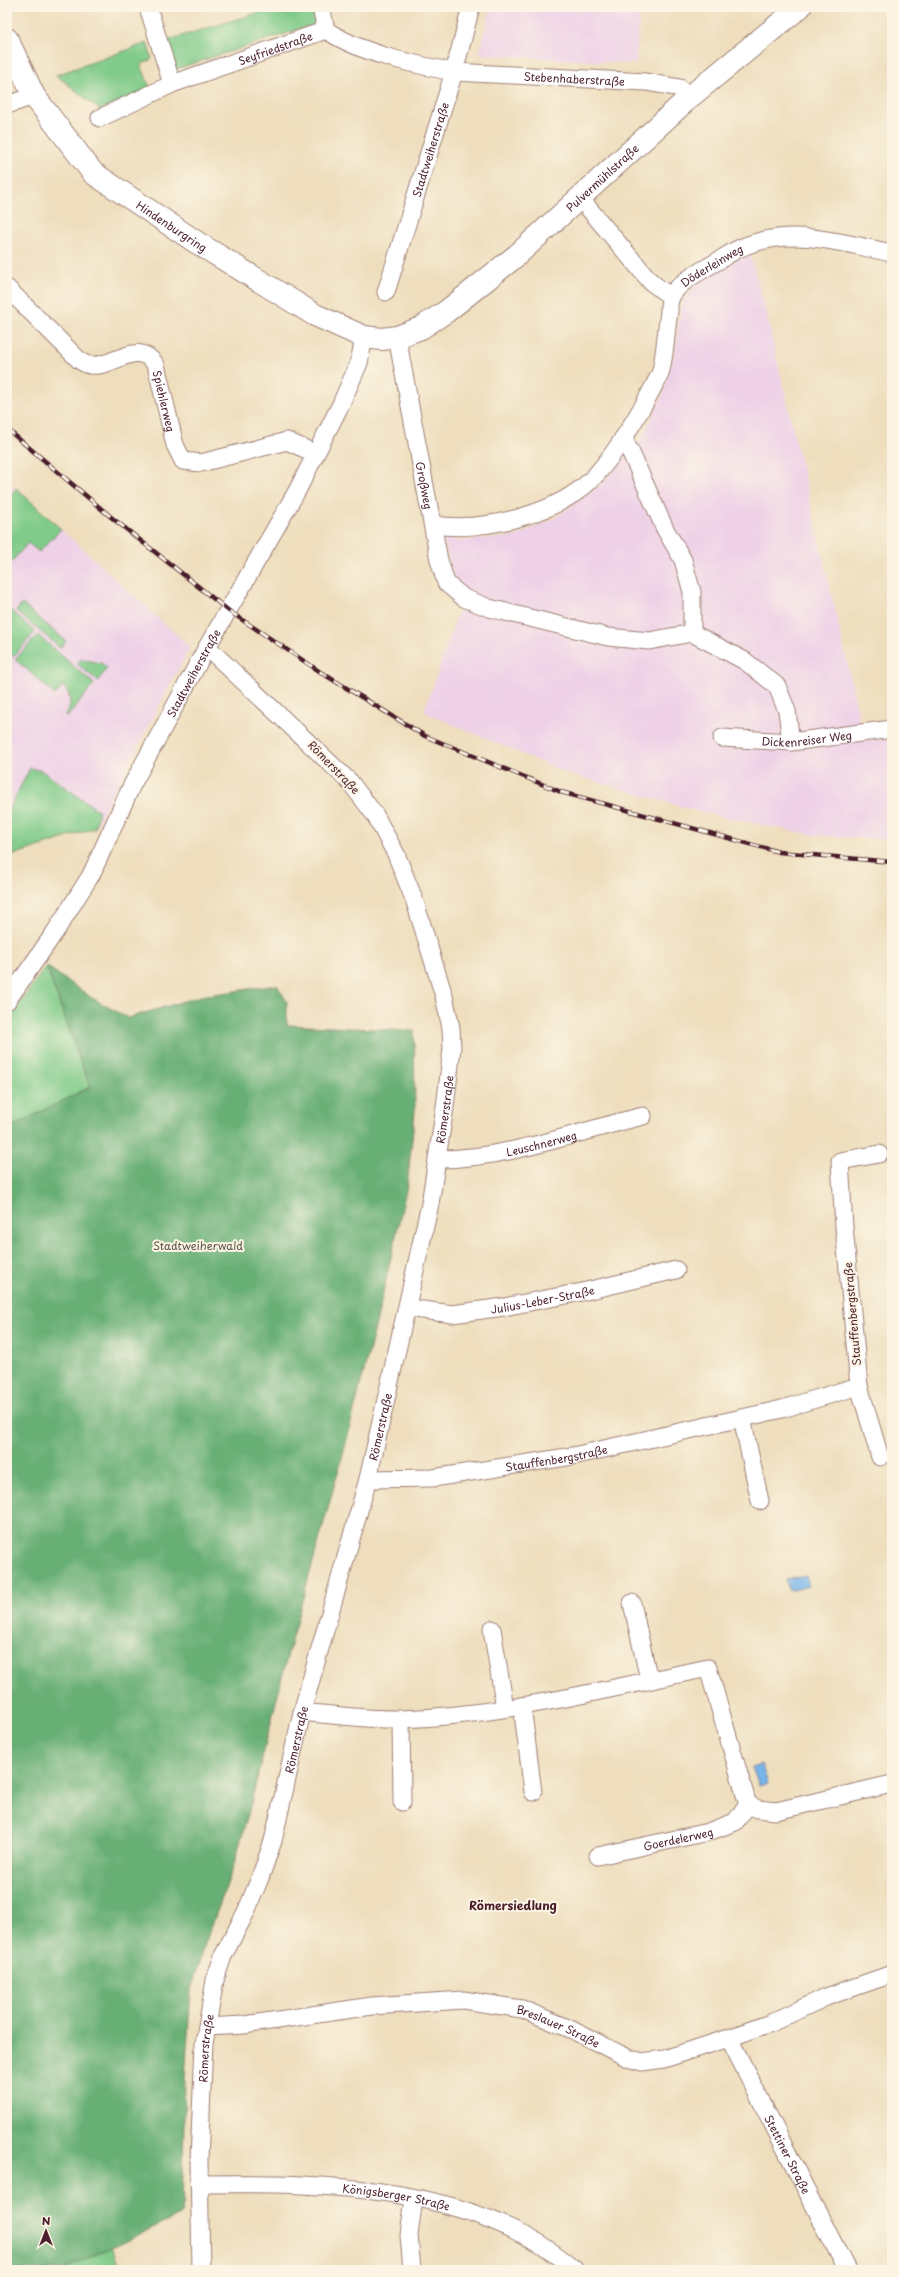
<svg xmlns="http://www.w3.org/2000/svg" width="899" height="2277" font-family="'Playpen Sans',sans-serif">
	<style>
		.built { fill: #eed0e7 }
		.green { fill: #80cb89; stroke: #65755a }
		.forest { fill: #68af75; stroke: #596750 }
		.water { fill: #77b6eb; stroke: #606a8b }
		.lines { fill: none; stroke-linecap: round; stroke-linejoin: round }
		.street-casing { stroke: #9c7e74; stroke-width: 19 }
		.secondary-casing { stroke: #9c7e74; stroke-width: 24 }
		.street { stroke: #fff; stroke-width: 17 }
		.secondary { stroke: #fff; stroke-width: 22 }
		.rail-casing { stroke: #4a1f2b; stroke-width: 4.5 }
		.rail { stroke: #fcf5e5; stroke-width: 3; stroke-dasharray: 9; stroke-linecap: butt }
		.labels { text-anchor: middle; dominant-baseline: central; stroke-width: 4; stroke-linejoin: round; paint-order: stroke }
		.street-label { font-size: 11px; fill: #4a1f2b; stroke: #fcf5e5 }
		.park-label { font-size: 11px; fill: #5a5347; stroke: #fcf5e5 }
		.neighbourhood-label { font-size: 12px; font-weight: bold; fill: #4a1f2b; stroke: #fcf5e5 }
	</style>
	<rect width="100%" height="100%" fill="#fcf5e5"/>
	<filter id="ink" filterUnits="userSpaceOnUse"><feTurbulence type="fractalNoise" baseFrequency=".025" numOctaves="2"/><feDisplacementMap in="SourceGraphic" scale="8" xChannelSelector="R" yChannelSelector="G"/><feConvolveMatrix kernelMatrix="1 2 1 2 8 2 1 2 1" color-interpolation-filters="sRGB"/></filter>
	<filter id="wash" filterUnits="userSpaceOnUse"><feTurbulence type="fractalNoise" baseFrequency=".012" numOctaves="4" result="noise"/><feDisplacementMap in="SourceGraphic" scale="16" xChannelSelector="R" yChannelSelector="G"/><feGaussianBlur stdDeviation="0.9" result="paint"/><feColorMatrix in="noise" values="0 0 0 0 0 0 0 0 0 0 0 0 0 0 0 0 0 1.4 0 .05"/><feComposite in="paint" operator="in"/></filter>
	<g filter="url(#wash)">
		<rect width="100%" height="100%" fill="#eedebd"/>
		<g class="built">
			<path d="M 491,7 L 640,7 L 636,64 L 479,54 Z"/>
			<path d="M 749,253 L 762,295 L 834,605 L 859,717 L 862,741 L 892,738 L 892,840 L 812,835 L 700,812 L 566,773 L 424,712 L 465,592 L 454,578 L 442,536 L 458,541 L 516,536 L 553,519 L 601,484 L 641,439 L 663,394 L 675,349 L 682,301 L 703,278 Z"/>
			<path d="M 7,480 L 190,647 L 95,828 L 7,857 Z"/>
		</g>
		<g class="green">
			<path d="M 277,7 L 311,7 L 316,24 L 176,69 L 165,41 Z"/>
			<path d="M 147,43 L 152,59 L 141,65 L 150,88 L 100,110 L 56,75 Z"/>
			<path d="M 16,488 L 61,529 L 39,552 L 28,543 L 7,567 L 7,499 Z"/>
			<path d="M 22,604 L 66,641 L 60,648 L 16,611 Z"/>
			<path d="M 7,607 L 35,632 L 13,657 L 7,652 Z"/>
			<path d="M 38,635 L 94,684 L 67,717 L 65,716 C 72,705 72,696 63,686 L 55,695 L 15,659 Z"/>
			<path d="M 81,659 L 101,663 L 107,668 L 98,681 L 77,664 Z"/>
			<path d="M 30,768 L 42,771 L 99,811 L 95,828 L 7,857 L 7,813 Z"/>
			<path d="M 46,966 L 90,1087 L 7,1129 L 7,1021 Z"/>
			<path d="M 111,2247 L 121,2270 L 63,2270 Z"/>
		</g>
		<path class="forest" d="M 46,966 L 92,998 L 128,1018 L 201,996 L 277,985 L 287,1002 L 287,1025 L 414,1031 L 415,1111 L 407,1186 L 376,1324 L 342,1458 L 292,1637 L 250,1807 L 232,1871 L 202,1952 L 191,1991 L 185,2078 L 182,2214 L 63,2270 L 7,2270 L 7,1129 L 90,1087 Z"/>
		<g class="water">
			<path d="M 806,1575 L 809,1586 L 789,1591 L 786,1579 Z"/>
			<path d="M 761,1764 L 768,1783 L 759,1786 L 752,1767 Z"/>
		</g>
	</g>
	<g filter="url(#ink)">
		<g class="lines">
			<g class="street-casing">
				<g id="street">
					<path d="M 148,7 L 172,84"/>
					<path d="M 321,7 L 326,30"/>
					<path id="s1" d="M 326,30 C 362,54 412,64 454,72 L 646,82 L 680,88 L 691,96"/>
					<path d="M 7,105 L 34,96"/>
					<path id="s2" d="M 100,118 L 172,84 L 326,30"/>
					<path d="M 579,197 L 651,282 L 671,297"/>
					<path id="s3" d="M 7,288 L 79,360 C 82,362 87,365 90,365 C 114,369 136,337 156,365 L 175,445 L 183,461 L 201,463 L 287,441 L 314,453"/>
					<path id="s4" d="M 386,292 L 454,72 L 471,7"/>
					<path id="s5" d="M 397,337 L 439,560 L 446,583 L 464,598 L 489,608 L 608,637 L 649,641 L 692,633 L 745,661 L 777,686 L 787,711 L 791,742"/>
					<path d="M 623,438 L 631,453 L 665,529 L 683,560 L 692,592 L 692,633"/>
					<path id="s6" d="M 434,525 C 482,532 556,515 592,479 C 616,454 643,408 659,376 C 665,363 666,328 669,312 C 669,307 669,301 671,297 C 678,283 696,274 709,266 C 719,261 728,254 738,249 C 790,225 840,243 892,253"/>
					<path id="s7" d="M 722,738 L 791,742 L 892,729"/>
					<path id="s8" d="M 7,1001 L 55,932 L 91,875 L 132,785 L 207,647 L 297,491 L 341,404 L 359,363 L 364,337"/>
					<path id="s9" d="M 438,1159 C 507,1159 576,1132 643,1116"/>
					<path id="s10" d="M 408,1308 L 452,1314 L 504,1307 L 582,1292 L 676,1270"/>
					<path d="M 859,1386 L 880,1457"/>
					<path d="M 742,1418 L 760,1501"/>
					<path id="s11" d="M 368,1479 L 433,1478 L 573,1456 L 782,1409 L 859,1386 L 844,1227 L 840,1161 L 879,1154"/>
					<path d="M 632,1603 L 649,1680"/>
					<path d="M 492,1629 L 505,1708"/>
					<path d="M 522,1706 L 533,1792"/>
					<path d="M 302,1712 C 335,1715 369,1720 402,1719 C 506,1715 607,1689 708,1668 L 748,1805 L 758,1809 L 776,1811 L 892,1784"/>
					<path d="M 401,1719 L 402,1802"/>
					<path id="s12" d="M 598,1856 L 708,1832 L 735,1822 L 748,1805"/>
					<path id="s13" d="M 207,2027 L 244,2025 L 372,2006 L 463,2000 L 522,2009 L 568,2028 L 628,2058 L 642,2062 L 664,2059 L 729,2038 L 773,2022 L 826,1997 L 892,1974"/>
					<path id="s14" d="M 729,2038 L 847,2270"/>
					<path id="s15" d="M 201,2184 C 323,2182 478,2185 575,2270"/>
					<path id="s16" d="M 201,2270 L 199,2160 L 204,2044 L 215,1980 L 223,1956 L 246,1912 L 260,1878 L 273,1841 L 302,1712 L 368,1479 L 430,1204 L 445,1107 L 452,1048 L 451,1028 L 444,996 L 414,899 L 396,854 L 375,815 L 350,782 L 207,647"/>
					<path d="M 412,2270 L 409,2235 L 414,2199"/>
				</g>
			</g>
			<g class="secondary-casing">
				<g id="secondary">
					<path id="s17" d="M 7,39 L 34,96 L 93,173 L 196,242 L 315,315 L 364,337 L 382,339 L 397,337 L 421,328 L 447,311 L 516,256 L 691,96 L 800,7"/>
				</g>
			</g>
			<use href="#street" class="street"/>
			<use href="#secondary" class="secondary"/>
			<g class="rail-casing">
				<path id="rail" d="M 7,429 L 111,517 L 229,611 L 322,673 L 425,736 L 561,792 L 779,852 L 892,862"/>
			</g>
			<use href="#rail" class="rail"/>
		</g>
	</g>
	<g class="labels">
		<g class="street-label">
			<text stroke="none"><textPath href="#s2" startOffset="189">Seyfriedstraße</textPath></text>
			<text stroke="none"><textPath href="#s1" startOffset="256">Stebenhaberstraße</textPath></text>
			<text stroke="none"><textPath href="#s4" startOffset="149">Stadtweiherstraße</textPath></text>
			<text stroke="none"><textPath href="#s17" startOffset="772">Pulvermühlstraße</textPath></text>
			<text stroke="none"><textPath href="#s17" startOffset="255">Hindenburgring</textPath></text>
			<text stroke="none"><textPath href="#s6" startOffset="425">Döderleinweg</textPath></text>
			<text stroke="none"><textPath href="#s3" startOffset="223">Spiehlerweg</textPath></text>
			<text stroke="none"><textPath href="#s5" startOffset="151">Großweg</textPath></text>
			<text stroke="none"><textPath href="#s8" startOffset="378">Stadtweiherstraße</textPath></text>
			<text stroke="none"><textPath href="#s7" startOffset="85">Dickenreiser Weg</textPath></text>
			<text transform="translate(334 767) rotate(46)">Römerstraße</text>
			<text stroke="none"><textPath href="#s16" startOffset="1194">Römerstraße</textPath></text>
			<text stroke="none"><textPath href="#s9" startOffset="105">Leuschnerweg</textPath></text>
			<text stroke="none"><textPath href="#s10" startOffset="136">Julius-Leber-Straße</textPath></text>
			<text transform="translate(852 1314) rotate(-95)">Stauffenbergstraße</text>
			<text stroke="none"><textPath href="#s16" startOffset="870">Römerstraße</textPath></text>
			<text stroke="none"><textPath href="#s11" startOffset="190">Stauffenbergstraße</textPath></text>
			<text stroke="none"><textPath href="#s16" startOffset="546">Römerstraße</textPath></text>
			<text stroke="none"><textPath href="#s12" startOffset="82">Goerdelerweg</textPath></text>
			<text stroke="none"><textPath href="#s13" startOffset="357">Breslauer Straße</textPath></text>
			<text stroke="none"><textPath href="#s16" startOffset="222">Römerstraße</textPath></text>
			<text stroke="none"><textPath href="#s14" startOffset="130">Stettiner Straße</textPath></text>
			<text stroke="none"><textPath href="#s15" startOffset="196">Königsberger Straße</textPath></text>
		</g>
		<g class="park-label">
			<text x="198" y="1245">Stadtweiherwald</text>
		</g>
		<g class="neighbourhood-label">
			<text x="513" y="1905">Römersiedlung</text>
		</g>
	</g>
	<rect width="899" height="2277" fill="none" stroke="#fcf5e5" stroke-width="24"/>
	<g transform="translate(46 2231)" stroke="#fcf5e5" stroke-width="3" paint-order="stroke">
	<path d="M0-3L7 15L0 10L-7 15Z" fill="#4a1f2b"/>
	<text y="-6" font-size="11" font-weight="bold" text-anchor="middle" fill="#4a1f2b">N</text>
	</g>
</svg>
